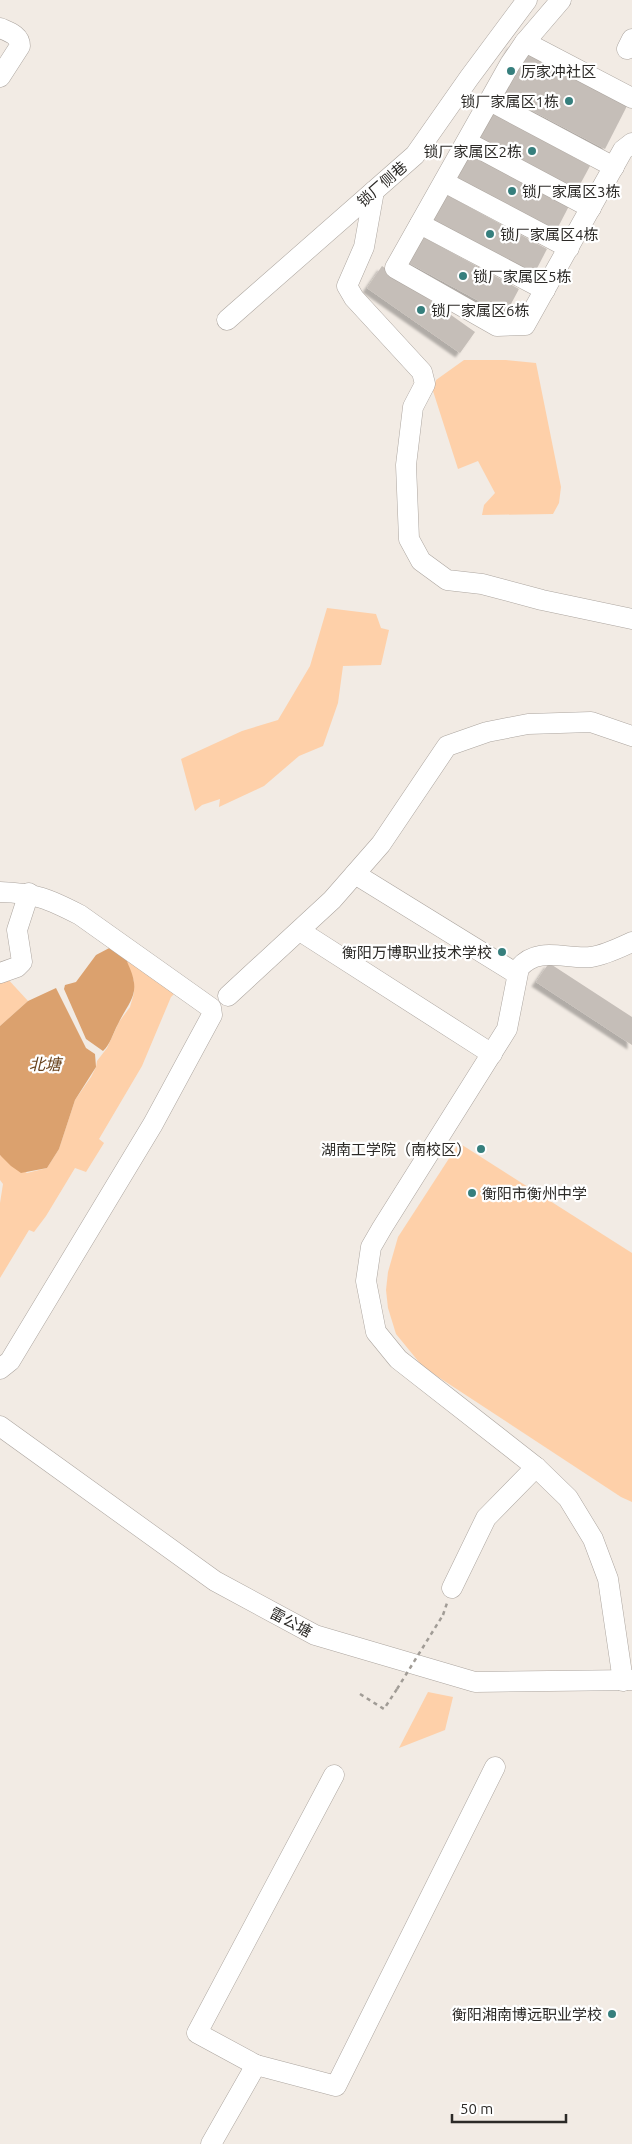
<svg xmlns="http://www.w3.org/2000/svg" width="632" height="2144" font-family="Ubuntu,'Noto Sans SC',sans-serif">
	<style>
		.green { fill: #fed0a9 }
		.water { fill: #dba16e }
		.building { fill: #c5beb8; filter: url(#shadow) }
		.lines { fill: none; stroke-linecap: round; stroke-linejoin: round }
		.minor-casing { stroke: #aca59f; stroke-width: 21 }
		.path { stroke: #a19c96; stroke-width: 2.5; stroke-dasharray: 4 4; stroke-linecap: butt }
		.minor { stroke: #fff; stroke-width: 20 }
		.path-bridge { stroke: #a19c96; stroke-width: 2.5; stroke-dasharray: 4 4; stroke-linecap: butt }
		.poi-dot { fill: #367f7d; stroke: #fff; stroke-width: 2 }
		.labels { text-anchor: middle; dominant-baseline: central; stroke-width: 4.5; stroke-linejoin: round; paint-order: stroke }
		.poi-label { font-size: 15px; fill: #2c2a27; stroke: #fff; text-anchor: start }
		.street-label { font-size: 15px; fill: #2c2a27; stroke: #fff }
		.water-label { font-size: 16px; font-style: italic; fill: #67401a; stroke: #fff }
	</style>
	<defs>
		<filter id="shadow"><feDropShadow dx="-4.5" dy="4.5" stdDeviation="1" flood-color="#0004"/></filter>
	</defs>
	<rect width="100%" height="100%" fill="#f2ebe4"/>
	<g class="green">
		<path d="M 464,360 L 506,360 L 536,363 L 561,487 L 559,503 L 553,514 L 482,515 L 484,505 L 495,493 L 478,461 L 458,469 L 433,391 L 436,380 Z"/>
		<path d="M 327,608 L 376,614 L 381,628 L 389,630 L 381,665 L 343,666 L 338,703 L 323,746 L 299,756 L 264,786 L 219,807 L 220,799 L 202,805 L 195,811 L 181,759 L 242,731 L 278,720 L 310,666 Z"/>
		<path d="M 121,949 L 178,990 L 171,997 L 142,1066 L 99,1139 L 104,1143 L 86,1172 L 75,1168 L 46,1216 L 34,1232 L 29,1230 L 0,1278 L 0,1203 L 3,1184 L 0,1180 L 0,1155 L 27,1173 L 47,1168 L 59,1149 L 75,1100 L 91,1077 L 96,1067 L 97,1061 L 107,1048 L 119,1022 L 130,1007 L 134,993 L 134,981 Z"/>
		<path d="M 5,976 L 28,1001 L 0,1026 L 0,981 Z"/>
		<path d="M 459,1143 L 632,1253 L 632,1502 L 621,1497 L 423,1367 L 396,1334 L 388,1308 L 386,1290 L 388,1272 L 398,1237 Z"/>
		<path d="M 428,1692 L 453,1697 L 445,1730 L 399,1748 Z"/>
	</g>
	<g class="water">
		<path d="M 115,945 C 123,950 125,956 128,964 C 142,994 130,999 118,1024 C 113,1033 110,1045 103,1051 L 86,1039 L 64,989 L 65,985 L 76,982 L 96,955 Z"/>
		<path d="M 56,988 L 86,1048 L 95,1054 L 96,1067 L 75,1100 L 59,1149 L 47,1168 L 21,1173 L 11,1166 L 0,1155 L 0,1026 L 28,1001 Z"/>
	</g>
	<g class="building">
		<path d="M 512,44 L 628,104 L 605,149 L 489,88 Z"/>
		<path d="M 488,111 L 590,166 L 577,190 L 475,135 Z"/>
		<path d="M 468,151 L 569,206 L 556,231 L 454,176 Z"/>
		<path d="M 445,194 L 547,249 L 534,274 L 432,219 Z"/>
		<path d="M 421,236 L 519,289 L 505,315 L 407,262 Z"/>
		<path d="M 382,266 L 475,332 L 460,353 L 367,288 Z"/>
		<path d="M 549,963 L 632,1017 L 632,1045 L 536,982 Z"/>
	</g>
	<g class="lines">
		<g class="minor-casing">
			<g id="minor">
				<path d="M 561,0 L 525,42 L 510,64 L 395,268 L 497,326 L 525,325 L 623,150 L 632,143"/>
				<path d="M 0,28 C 9,32 20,35 20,46 L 0,77"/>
				<path d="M 525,42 L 632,98"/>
				<path d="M 627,49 L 632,39"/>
				<path d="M 490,101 L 614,167"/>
				<path d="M 467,142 L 591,208"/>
				<path d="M 444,182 L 569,248"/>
				<path d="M 374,191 L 364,247 L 347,286 L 354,298 L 422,372 L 425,384 L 413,407 L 406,465 L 409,539 L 421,561 L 447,580 L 482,584 L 542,600 L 632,619"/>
				<path d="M 420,224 L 545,290"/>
				<path d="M 227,320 L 415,155 L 469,78 L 527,0"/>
				<path d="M 355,874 L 517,974"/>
				<path d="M 0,892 C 35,893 49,899 80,915 L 211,1008 L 212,1015 L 153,1124 L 10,1361 L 0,1369"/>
				<path d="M 300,931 L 492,1054"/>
				<path d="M 0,973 L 17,967 L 22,962 L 17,930 L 29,893"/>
				<path d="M 228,996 L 332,900 L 381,844 L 447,746 L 487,732 L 528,724 L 591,722 L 632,736"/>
				<path d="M 0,1426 L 215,1581 L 315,1635 L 475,1682 L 632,1680"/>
				<path d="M 452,1588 L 486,1518 L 536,1467"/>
				<path d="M 623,1681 L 608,1579 L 593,1539 L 568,1498 L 536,1467 L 398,1359 L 376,1332 L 366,1281 L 371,1247 L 382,1228 L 507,1029 L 519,968 C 538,945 567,960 591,957 C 605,955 619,948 632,942"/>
				<path d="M 256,2065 L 197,2033 L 334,1775"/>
				<path d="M 211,2144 L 256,2065 L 336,2086 L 495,1767"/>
			</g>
		</g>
		<g class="path">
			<path d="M 443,1615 L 447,1603"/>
			<path d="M 360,1694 L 384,1709 L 397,1689"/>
		</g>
		<use href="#minor" class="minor"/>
		<path class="path-bridge" d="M 397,1689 L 443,1615"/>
	</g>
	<g class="poi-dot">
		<circle cx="511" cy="71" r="5"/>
		<circle cx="569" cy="101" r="5"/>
		<circle cx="532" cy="151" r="5"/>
		<circle cx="512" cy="191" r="5"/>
		<circle cx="490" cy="234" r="5"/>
		<circle cx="463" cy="276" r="5"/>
		<circle cx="421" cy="310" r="5"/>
		<circle cx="502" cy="952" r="5"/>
		<circle cx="481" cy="1149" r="5"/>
		<circle cx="472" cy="1193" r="5"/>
		<circle cx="612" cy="2014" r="5"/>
	</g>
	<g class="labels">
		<g class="poi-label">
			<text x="521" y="71">厉家冲社区</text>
			<text x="559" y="101" text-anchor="end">锁厂家属区1栋</text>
			<text x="522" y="151" text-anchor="end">锁厂家属区2栋</text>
			<text x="522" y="191">锁厂家属区3栋</text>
			<text x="500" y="234">锁厂家属区4栋</text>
			<text x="473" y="276">锁厂家属区5栋</text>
			<text x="431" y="310">锁厂家属区6栋</text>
			<text x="492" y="952" text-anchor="end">衡阳万博职业技术学校</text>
			<text x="471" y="1149" text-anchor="end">湖南工学院（南校区）</text>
			<text x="482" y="1193">衡阳市衡州中学</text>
			<text x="602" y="2014" text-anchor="end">衡阳湘南博远职业学校</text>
		</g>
		<g class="street-label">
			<text transform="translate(382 184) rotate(-41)">锁厂侧巷</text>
			<text transform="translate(291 1622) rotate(28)">雷公塘</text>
		</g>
		<g class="water-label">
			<text x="45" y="1064">北塘</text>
		</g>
	</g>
	<path d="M452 2114v8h114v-8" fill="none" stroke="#2c2a27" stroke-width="2.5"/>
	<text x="460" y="2114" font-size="15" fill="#2c2a27" stroke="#ffffff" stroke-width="4" paint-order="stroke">50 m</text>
</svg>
